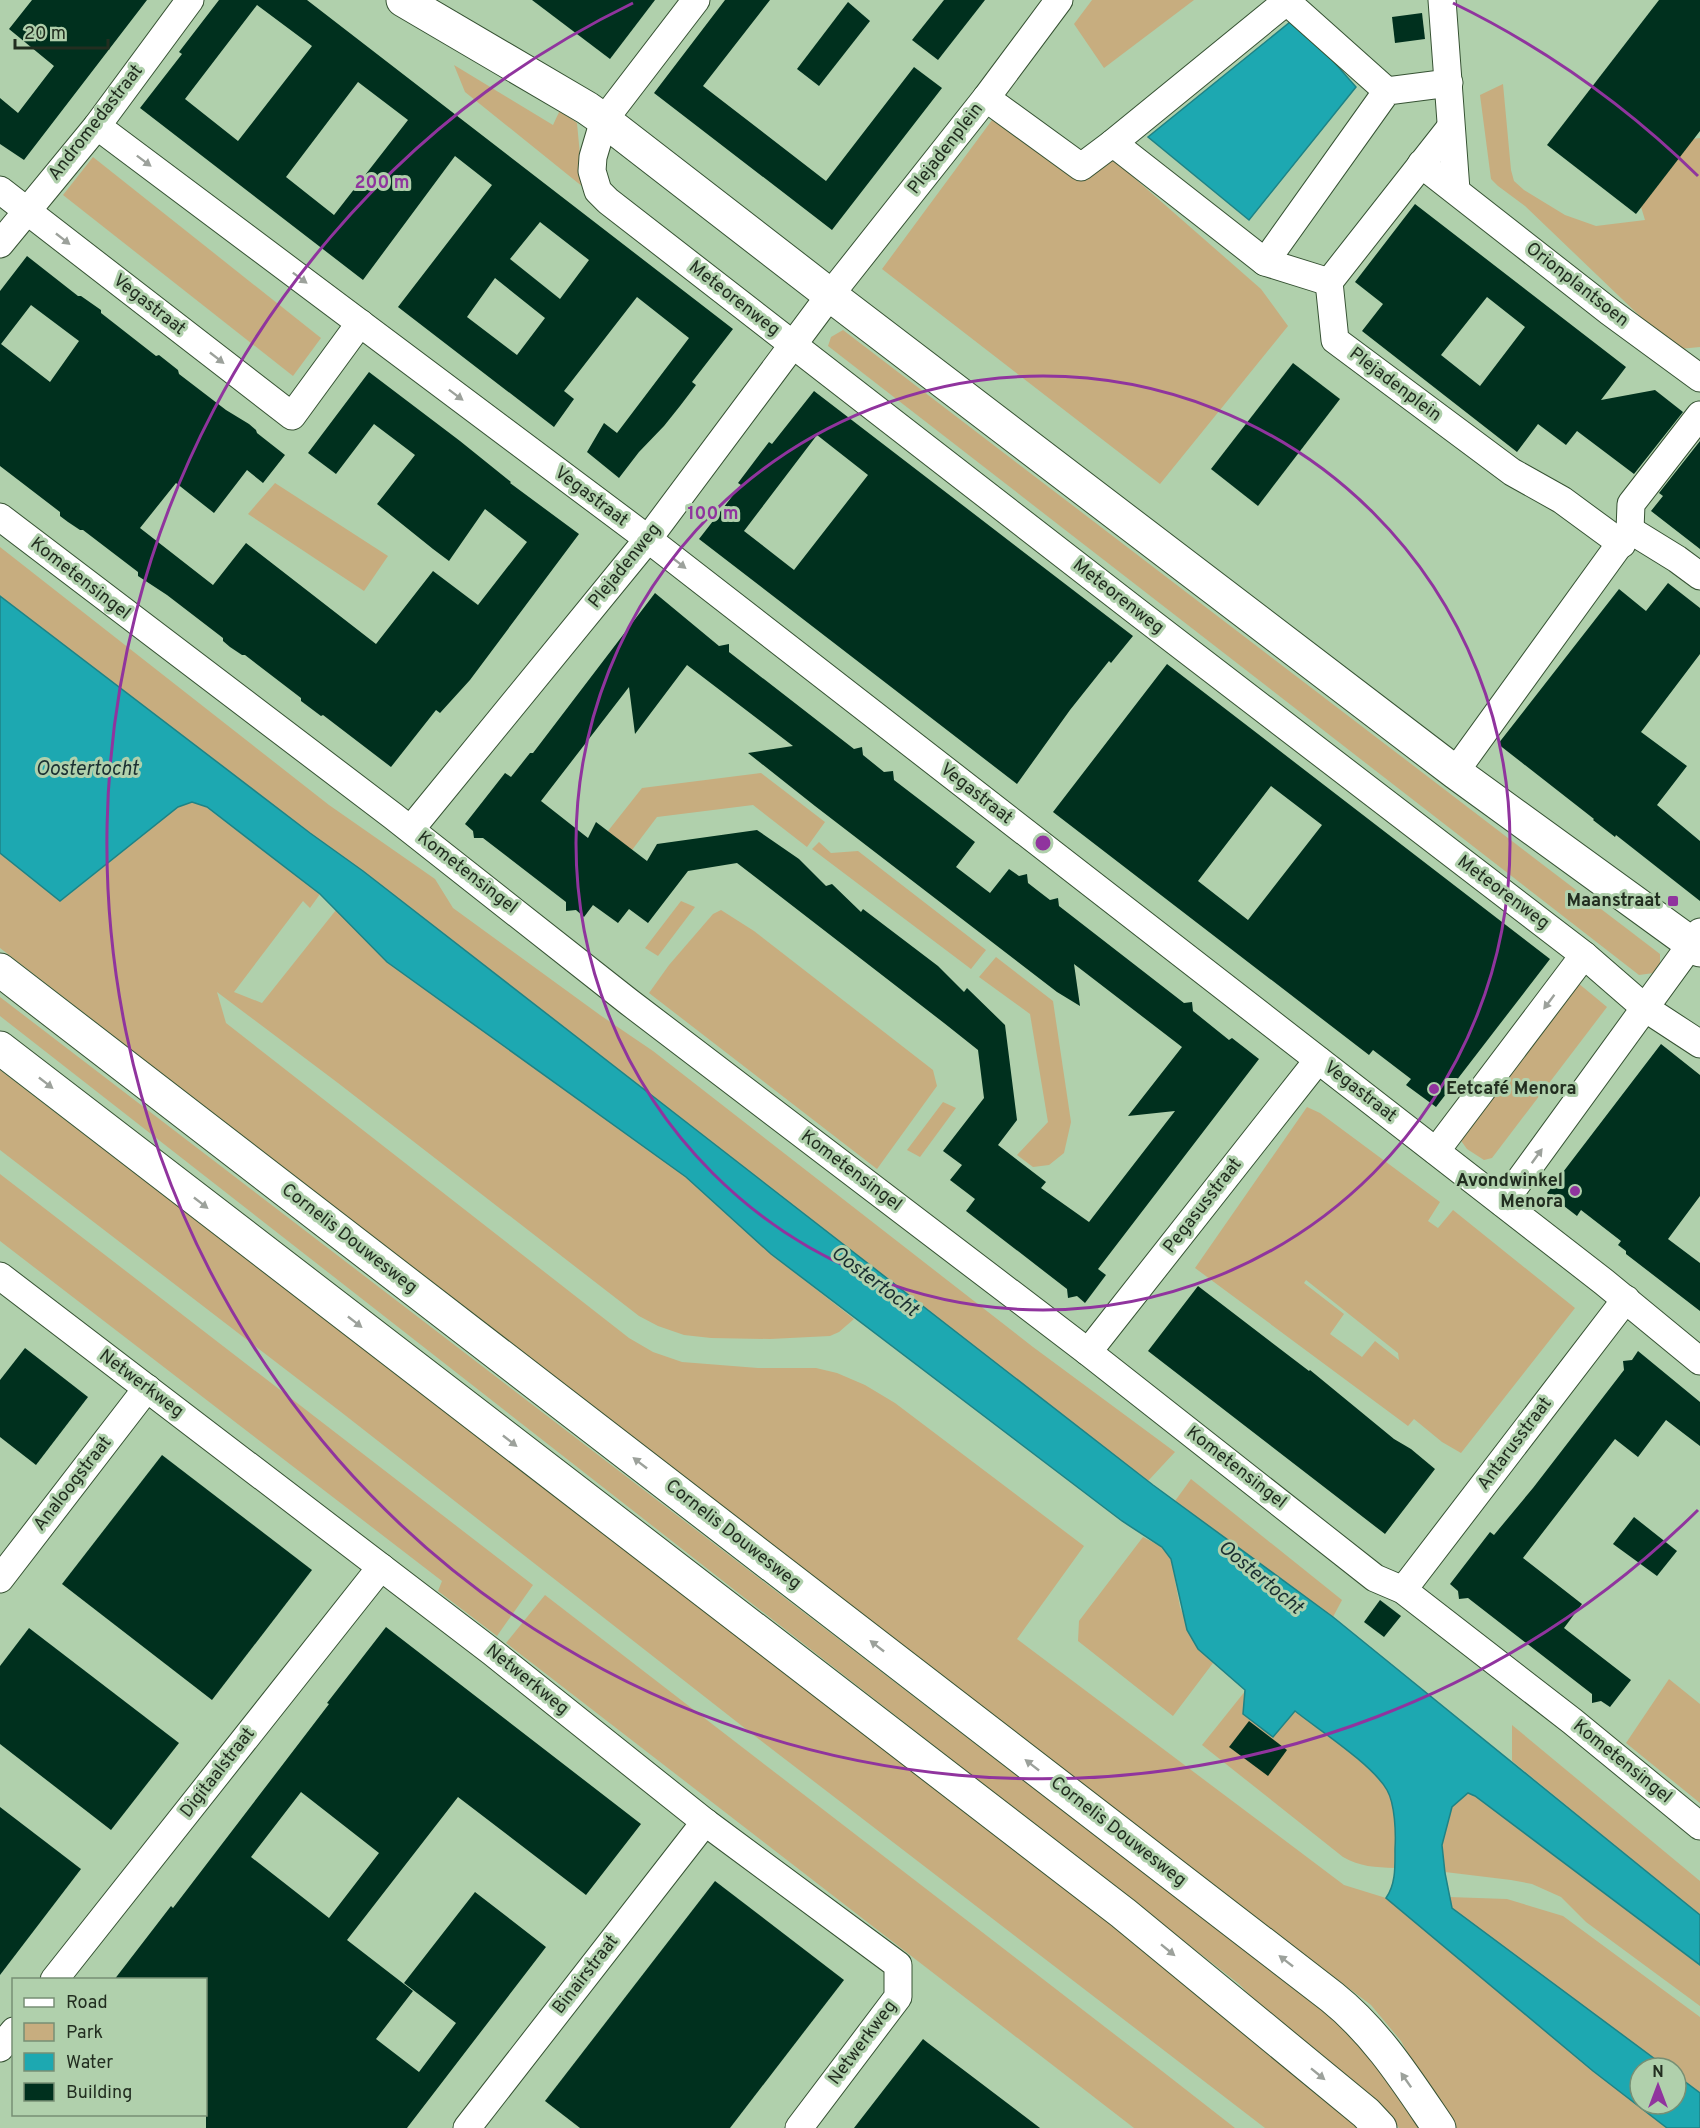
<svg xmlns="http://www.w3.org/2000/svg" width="1700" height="2128" font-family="Overpass,sans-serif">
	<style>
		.green { fill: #c7ad7f; fill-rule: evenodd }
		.water { fill: #1da8b1; stroke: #1e8386; stroke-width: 1.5 }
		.building { fill: #00301e; fill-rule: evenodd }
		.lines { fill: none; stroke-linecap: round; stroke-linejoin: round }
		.street-casing { stroke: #365233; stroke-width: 29 }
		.secondary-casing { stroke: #365233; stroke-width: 35 }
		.street { stroke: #fff; stroke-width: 27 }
		.secondary { stroke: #fff; stroke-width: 33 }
		.oneway { fill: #9ca19b }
		.ring { fill: none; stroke: #90349e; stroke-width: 3 }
		.poi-dot { fill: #90349e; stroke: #b0d0ac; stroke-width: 2 }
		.labels { text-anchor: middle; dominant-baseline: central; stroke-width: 6; stroke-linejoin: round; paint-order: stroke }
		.street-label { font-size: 18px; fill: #222e20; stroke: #b0d0ac }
		.poi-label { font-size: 18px; font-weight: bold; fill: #222e20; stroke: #b0d0ac; text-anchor: end }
		.water-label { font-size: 20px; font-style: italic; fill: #1b3032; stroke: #b0d0ac }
		.centre { fill: #90349e; stroke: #b0d0ac; stroke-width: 3 }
		.ring-label { font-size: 18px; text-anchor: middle; font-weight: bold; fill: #90349e; stroke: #b0d0ac; stroke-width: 6; stroke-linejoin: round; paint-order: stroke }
	</style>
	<rect width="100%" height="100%" fill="#b0d0ac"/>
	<g class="green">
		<path d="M 1092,0 L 1194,0 L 1104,68 L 1074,24 Z"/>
		<path d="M 454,65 L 553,125 L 560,110 L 577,123 L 583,187 L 465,92 Z"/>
		<path d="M 1503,84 L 1511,170 L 1514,181 L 1524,190 L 1565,215 L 1596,226 L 1645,220 L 1617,128 L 1692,139 L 1700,138 L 1700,347 L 1679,349 L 1670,345 L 1525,206 L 1498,186 L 1491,179 L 1480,95 Z"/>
		<path d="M 995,116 L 1085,178 L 1108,155 L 1261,289 L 1288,326 L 1160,484 L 882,269 Z"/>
		<path d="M 93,157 L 321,338 L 293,376 L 63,195 Z"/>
		<path d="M 843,330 L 1660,954 L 1660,965 L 1654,973 L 1639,975 L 828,346 L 831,337 Z"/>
		<path d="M 275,483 L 388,556 L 364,591 L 248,514 Z"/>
		<path d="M 0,547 L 329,805 L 435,879 L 453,908 L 600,1015 L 653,1051 L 1033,1347 L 1175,1452 L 1148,1481 L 363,871 L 310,833 L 0,596 Z"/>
		<path d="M 761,773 L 825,822 L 807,847 L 753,805 L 657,817 L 629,854 L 608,831 L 642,788 Z"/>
		<path d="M 192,802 L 206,807 L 320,894 L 310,908 L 303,901 L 234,992 L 262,1003 L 336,910 L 387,962 L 686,1177 L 771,1254 L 854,1319 L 839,1332 L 830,1336 L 770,1339 L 711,1338 L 684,1335 L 658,1326 L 639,1316 L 338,1083 L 217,992 L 226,1023 L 629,1338 L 653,1352 L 682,1362 L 758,1368 L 816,1368 L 837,1373 L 865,1385 L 895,1403 L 1084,1546 L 1017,1639 L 1344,1885 L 1386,1898 L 1593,2071 L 1667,2128 L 1454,2128 L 1433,2097 L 1401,2041 L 1371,2005 L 1169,1852 L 0,948 L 0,853 L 61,901 L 178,807 Z"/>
		<path d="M 819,842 L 831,853 L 858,851 L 986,950 L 971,969 L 812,849 Z"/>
		<path d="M 681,901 L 695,907 L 658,956 L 645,948 Z"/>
		<path d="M 721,910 L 754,931 L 933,1070 L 937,1086 L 877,1169 L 649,993 L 669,965 L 713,914 Z"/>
		<path d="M 996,957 L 1053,1001 L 1071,1122 L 1064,1153 L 1049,1165 L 1033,1167 L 1017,1155 L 1048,1122 L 1030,1014 L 979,977 Z"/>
		<path d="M 1578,983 L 1607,1007 L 1492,1158 L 1484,1160 L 1467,1149 L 1459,1138 Z"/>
		<path d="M 0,997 L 1374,2049 L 1424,2128 L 1399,2128 L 1382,2107 L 1285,2031 L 1239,1984 L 0,1016 Z"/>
		<path d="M 0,1070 L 1116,1927 L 1367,2128 L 1265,2128 L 751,1733 L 341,1412 L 0,1150 Z"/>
		<path d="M 943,1102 L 956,1108 L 920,1157 L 907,1150 Z"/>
		<path d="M 1307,1107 L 1320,1113 L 1440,1202 L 1428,1221 L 1438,1228 L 1453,1210 L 1575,1308 L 1461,1453 L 1442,1442 L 1414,1419 L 1408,1426 L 1195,1268 ZM 1306,1280 L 1398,1353 L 1399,1360 L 1375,1341 L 1362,1357 L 1330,1334 L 1344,1314 L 1304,1283 Z"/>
		<path d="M 0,1174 L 533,1585 L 497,1636 L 438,1591 L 442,1581 L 0,1241 Z"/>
		<path d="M 1191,1479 L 1342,1600 L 1333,1617 L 1175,1501 Z"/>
		<path d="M 1143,1537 L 1162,1547 L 1171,1559 L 1180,1607 L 1198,1649 L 1213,1663 L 1173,1716 L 1078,1641 L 1079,1621 Z"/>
		<path d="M 545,1595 L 1153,2064 L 1235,2128 L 1134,2128 L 506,1643 Z"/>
		<path d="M 1669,1679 L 1700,1704 L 1700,1803 L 1626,1743 Z"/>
		<path d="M 1246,1690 L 1273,1737 L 1295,1711 C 1319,1730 1373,1766 1387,1790 C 1398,1810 1395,1846 1395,1868 C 1375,1867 1360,1867 1343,1857 L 1202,1745 Z"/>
		<path d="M 1512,1725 L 1700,1881 L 1700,1915 L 1512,1761 Z"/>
		<path d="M 1468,1793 L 1475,1796 L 1700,1965 L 1700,2006 L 1586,1922 L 1561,1897 L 1532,1884 L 1511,1880 L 1445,1872 L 1442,1845 L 1452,1807 Z"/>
		<path d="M 1449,1897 L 1507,1899 L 1563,1916 L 1700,2017 L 1700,2093 L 1676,2075 L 1676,2068 L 1666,2068 L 1452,1908 Z"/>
	</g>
	<g class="water">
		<path d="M 1295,18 L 1356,87 L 1249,220 L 1148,137 Z"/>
		<path d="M 0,596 L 310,833 L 363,871 L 1153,1485 L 1333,1617 L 1700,1915 L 1700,1965 L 1475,1796 L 1468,1793 L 1452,1807 L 1442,1845 L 1445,1873 L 1452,1908 L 1667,2068 L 1640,2068 L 1640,2104 L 1676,2104 L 1676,2075 L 1700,2093 L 1700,2128 L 1667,2128 L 1593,2071 L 1386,1898 C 1396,1884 1395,1866 1395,1849 C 1396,1833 1395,1804 1387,1790 C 1373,1765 1319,1730 1295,1711 L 1273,1737 L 1243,1714 L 1245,1690 L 1198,1649 L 1187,1630 L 1171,1559 L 1162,1547 L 1122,1521 L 771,1254 L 686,1177 L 387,962 L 320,894 L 207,807 L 192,802 L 178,807 L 60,901 L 0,853 Z"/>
	</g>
	<g class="building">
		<path d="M 32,0 L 147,0 L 24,160 L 0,144 L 0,98 L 18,113 L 54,66 L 9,29 Z"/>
		<path d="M 219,0 L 307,0 L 733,329 L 692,382 L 696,385 L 680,406 L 664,426 L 639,452 L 619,478 L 587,452 L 604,423 L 617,433 L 689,338 L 637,297 L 564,391 L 574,399 L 554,427 L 398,307 L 492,185 L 455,156 L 363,280 L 140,108 L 182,54 L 179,52 ZM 257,5 L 312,46 L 238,141 L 185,99 ZM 358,82 L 408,120 L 334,215 L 286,177 ZM 540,222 L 589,260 L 560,299 L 510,259 ZM 495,278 L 545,318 L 517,355 L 467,317 Z"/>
		<path d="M 532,0 L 655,0 L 610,59 Z"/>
		<path d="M 725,0 L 770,0 L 703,86 L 826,181 L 914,67 L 942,88 L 832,230 L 654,93 Z"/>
		<path d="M 944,0 L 985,0 L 938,60 L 912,40 Z"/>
		<path d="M 1659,0 L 1700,0 L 1700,131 L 1636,214 L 1547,145 Z"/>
		<path d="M 848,2 L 870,21 L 819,86 L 797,69 Z"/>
		<path d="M 1422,13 L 1425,39 L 1395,43 L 1392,17 Z"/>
		<path d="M 1415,204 L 1626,367 L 1601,400 L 1655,390 L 1683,412 L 1634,474 L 1577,431 L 1566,445 L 1538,424 L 1517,452 L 1362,331 L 1383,304 L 1355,282 ZM 1487,297 L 1525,327 L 1480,386 L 1441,355 Z"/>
		<path d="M 27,256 L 78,296 L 81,296 L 101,310 L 101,313 L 156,356 L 159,355 L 178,370 L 179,374 L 226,410 L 249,424 L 256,430 L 257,433 L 285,455 L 263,483 L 247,470 L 214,513 L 176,483 L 140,528 L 213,585 L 246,543 L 376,644 L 433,571 L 478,605 L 527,542 L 485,509 L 449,561 L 433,549 L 377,504 L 415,455 L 374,424 L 336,474 L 308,453 L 369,372 L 460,441 L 511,482 L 510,483 L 579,534 L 470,680 L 440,713 L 436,710 L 391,767 L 323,715 L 321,716 L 301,701 L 301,698 L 245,655 L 242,655 L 230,647 L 223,641 L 223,638 L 167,595 L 138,576 L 138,572 L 83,530 L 80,530 L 68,522 L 60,516 L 60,512 L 0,466 L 0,291 ZM 31,305 L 79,341 L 50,382 L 1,344 Z"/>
		<path d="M 1293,363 L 1340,399 L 1258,506 L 1211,469 Z"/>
		<path d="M 814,391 L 1133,636 L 1111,663 L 1109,661 L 1070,710 L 1017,784 L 699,539 L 741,485 L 738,483 L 769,442 L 772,444 ZM 817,435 L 868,475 L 794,570 L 744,531 Z"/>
		<path d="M 1700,441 L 1700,549 L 1651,511 L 1663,496 L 1659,493 Z"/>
		<path d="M 1668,583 L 1700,608 L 1700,654 L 1641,732 L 1687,766 L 1657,805 L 1700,841 L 1700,901 L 1616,835 L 1615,837 L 1593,820 L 1594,819 L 1498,744 L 1619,589 L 1646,611 Z"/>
		<path d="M 655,593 L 719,646 L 729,644 L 729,652 L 854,749 L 862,747 L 863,755 L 884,772 L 893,771 L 894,780 L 975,842 L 956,867 L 990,893 L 1009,869 L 1019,876 L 1027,874 L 1028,883 L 1037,890 L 1050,900 L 1058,898 L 1059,906 L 1184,1003 L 1192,1002 L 1193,1011 L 1229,1040 L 1232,1038 L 1259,1059 L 1098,1269 L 1106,1275 L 1085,1303 L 1077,1296 L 1068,1298 L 1067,1289 L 966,1211 L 975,1199 L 950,1180 L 962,1165 L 943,1151 L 984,1098 L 978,1050 L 944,1023 L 737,863 L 688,871 L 648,923 L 629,909 L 618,923 L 593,905 L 584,917 L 576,910 L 566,911 L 566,902 L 483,838 L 474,838 L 473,831 L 465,824 L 505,773 L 511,777 L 530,753 L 533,753 ZM 687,665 L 793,746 L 748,753 L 815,806 L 1057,992 L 1080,1006 L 1074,964 L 1182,1047 L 1128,1116 L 1175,1111 L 1089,1222 L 1041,1188 L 1046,1182 L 998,1145 L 1017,1120 L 1005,1025 L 967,988 L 964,992 L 938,966 L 863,909 L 861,912 L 832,884 L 826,886 L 799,859 L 757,830 L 657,844 L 647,861 L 596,822 L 588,838 L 541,801 L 629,687 L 635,734 Z"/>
		<path d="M 1167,664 L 1550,959 L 1436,1107 L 1406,1085 L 1411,1079 L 1373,1050 L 1369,1055 L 1053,812 ZM 1271,786 L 1322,825 L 1248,920 L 1198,881 Z"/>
		<path d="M 1661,1044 L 1700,1075 L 1700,1196 L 1668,1239 L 1700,1263 L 1700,1311 L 1626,1254 L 1626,1251 L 1618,1245 L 1621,1241 L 1581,1210 L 1577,1216 L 1547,1193 Z"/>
		<path d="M 1198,1286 L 1309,1371 L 1310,1370 L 1394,1439 L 1411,1449 L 1435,1469 L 1385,1534 L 1148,1351 Z"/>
		<path d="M 25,1348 L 88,1397 L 36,1465 L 0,1437 L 0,1380 Z"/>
		<path d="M 1638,1351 L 1700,1402 L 1700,1446 L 1666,1420 L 1638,1457 L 1615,1439 L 1523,1558 L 1582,1604 L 1564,1628 L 1631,1680 L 1610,1707 L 1601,1701 L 1592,1703 L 1592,1694 L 1468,1598 L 1459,1599 L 1458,1591 L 1450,1584 L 1490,1532 L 1494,1535 L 1533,1488 L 1624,1370 L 1623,1361 L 1632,1360 Z"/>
		<path d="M 162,1455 L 312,1570 L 212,1700 L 62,1584 Z"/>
		<path d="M 1634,1517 L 1677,1551 L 1657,1576 L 1613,1544 Z"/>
		<path d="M 1380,1600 L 1401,1616 L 1384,1637 L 1364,1622 Z"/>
		<path d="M 386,1627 L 641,1824 L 586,1895 L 458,1797 L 347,1940 L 413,1991 L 376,2039 L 419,2072 L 456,2023 L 404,1983 L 475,1892 L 546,1947 L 407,2128 L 206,2128 L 206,1980 L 114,1980 L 171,1906 L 173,1908 L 329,1704 L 327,1703 ZM 301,1792 L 379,1853 L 329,1918 L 251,1857 Z"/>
		<path d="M 29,1628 L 179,1743 L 111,1830 L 0,1744 L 0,1666 Z"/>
		<path d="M 1249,1721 L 1287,1750 L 1268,1776 L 1229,1747 Z"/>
		<path d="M 0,1807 L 81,1869 L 0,1975 Z"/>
		<path d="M 715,1881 L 844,1980 L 730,2128 L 580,2128 L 545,2101 Z"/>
		<path d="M 923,2039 L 928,2043 L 1040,2128 L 854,2128 Z"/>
	</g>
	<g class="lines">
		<g class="street-casing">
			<g id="street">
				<path d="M 696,0 L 604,120 L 593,157 L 592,171 L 598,191 L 608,201 L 1136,611 L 1584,955 L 1645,1008 L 1700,1044"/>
				<path d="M 1285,0 L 1387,91"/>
				<path d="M 1442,0 L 1456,190"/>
				<path d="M 986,98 L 1081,167 L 1113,143 L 1265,262 L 1329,282"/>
				<path d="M 97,126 L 648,539 L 1604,1282 L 1700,1361"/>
				<path d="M 1450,128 L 1329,282 L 1335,340 L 1512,472 L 1562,500 L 1622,544"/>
				<path d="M 1113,143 L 1287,1"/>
				<path d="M 1421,164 L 1610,312 L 1700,378"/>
				<path d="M 0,190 L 292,416 L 360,323"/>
				<path d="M 0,244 L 97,126 L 190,0"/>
				<path d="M 1265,262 L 1387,91 L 1449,83"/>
				<path d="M 0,517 L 393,816 L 629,1002 L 1088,1352 L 1375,1578 L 1403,1590 L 1572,1721 L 1700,1826"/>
				<path d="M 1630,530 L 1631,504 L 1700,415"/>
				<path d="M 1630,530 L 1677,559 L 1700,576"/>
				<path d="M 1455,772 L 1630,530"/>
				<path d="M 411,829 L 648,539 L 830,295 L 986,98 L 1059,0"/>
				<path d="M 1436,1151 L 1584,955"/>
				<path d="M 1503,1203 L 1700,932"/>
				<path d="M 0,1276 L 492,1652 L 705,1822 L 898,1965 L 898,1997 L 799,2128"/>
				<path d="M 1088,1352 L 1318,1060"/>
				<path d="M 0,1579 L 147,1388"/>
				<path d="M 1403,1590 L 1626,1299"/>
				<path d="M 54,1980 L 381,1567"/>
				<path d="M 0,2048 L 14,2031"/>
				<path d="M 467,2128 L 705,1822"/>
			</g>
		</g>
		<g class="secondary-casing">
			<g id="secondary">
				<path d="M 403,0 L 587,108 L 604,120 L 830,295 L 1455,772 L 1700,950"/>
				<path d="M 0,970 L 1332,1997 C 1377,2033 1407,2081 1439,2128"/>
				<path d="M 0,1048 L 1123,1913 L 1366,2113 L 1380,2128"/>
			</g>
		</g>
		<use href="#street" class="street"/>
		<use href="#secondary" class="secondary"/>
	</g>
	<defs><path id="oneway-solid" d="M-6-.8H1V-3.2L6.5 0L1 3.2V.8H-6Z" transform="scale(1.5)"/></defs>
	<g class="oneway">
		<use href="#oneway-solid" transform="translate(144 161) rotate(37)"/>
		<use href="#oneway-solid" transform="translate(63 239) rotate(38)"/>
		<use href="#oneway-solid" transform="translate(300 278) rotate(37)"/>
		<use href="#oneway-solid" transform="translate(217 358) rotate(38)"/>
		<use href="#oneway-solid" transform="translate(456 395) rotate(37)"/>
		<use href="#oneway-solid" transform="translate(679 563) rotate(38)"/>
		<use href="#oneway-solid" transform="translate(1549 1002) rotate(127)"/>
		<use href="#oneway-solid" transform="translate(46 1083) rotate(38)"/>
		<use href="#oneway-solid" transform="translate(1537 1156) rotate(-54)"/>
		<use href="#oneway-solid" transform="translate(201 1203) rotate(38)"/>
		<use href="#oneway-solid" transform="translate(355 1322) rotate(38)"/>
		<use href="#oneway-solid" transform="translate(510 1441) rotate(38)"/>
		<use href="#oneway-solid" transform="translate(640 1463) rotate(-142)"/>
		<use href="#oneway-solid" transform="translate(877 1646) rotate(-142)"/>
		<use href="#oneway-solid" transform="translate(1032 1765) rotate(-142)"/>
		<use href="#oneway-solid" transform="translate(1168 1950) rotate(39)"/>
		<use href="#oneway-solid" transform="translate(1286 1961) rotate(-142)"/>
		<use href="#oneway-solid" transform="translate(1318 2074) rotate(39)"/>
		<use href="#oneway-solid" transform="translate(1406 2080) rotate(-125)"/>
	</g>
	<g class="ring">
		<circle cx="1043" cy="843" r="467"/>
		<path d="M1698 1510A935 935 0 1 1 633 3M1453 3A935 935 0 0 1 1698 176"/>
	</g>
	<g class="poi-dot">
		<rect x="1667" y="895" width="12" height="12" rx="3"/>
		<circle cx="1434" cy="1089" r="6"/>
		<circle cx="1575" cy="1191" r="6"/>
	</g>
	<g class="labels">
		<g class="street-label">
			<text transform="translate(96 123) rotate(-52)">Andromedastraat</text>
			<text transform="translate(946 149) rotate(-52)">Plejadenplein</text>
			<text transform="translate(1577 285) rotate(38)">Orionplantsoen</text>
			<text transform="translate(734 299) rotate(38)">Meteorenweg</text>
			<text transform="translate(149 305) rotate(38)">Vegastraat</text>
			<text transform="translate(1395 385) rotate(37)">Plejadenplein</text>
			<text transform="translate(591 497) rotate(37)">Vegastraat</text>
			<text transform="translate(625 566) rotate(-51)">Plejadenweg</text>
			<text transform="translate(80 579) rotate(38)">Kometensingel</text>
			<text transform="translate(1118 597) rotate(38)">Meteorenweg</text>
			<text transform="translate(976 794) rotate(38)">Vegastraat</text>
			<text transform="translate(467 873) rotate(38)">Kometensingel</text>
			<text transform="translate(1503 893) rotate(37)">Meteorenweg</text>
			<text transform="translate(1360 1092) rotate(38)">Vegastraat</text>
			<text transform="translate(851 1171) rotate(37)">Kometensingel</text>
			<text transform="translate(1203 1206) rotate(-52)">Pegasusstraat</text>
			<text transform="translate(349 1239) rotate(38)">Cornelis Douwesweg</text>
			<text transform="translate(141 1384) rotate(37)">Netwerkweg</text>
			<text transform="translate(1515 1444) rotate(-53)">Antarusstraat</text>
			<text transform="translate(1236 1468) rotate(38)">Kometensingel</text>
			<text transform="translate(73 1484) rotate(-52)">Analoogstraat</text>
			<text transform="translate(733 1535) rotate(38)">Cornelis Douwesweg</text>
			<text transform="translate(527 1680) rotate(39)">Netwerkweg</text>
			<text transform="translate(1622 1762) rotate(39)">Kometensingel</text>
			<text transform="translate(218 1773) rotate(-52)">Digitaalstraat</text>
			<text transform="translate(1118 1832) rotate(38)">Cornelis Douwesweg</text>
			<text transform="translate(586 1975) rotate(-52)">Binairstraat</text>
			<text transform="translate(863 2043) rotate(-53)">Netwerkweg</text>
		</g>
		<g class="poi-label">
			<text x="1661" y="901">Maanstraat</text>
			<text x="1446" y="1089" text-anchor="start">Eetcafé Menora</text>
			<text x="1563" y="1181">Avondwinkel<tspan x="1563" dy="21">Menora</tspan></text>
		</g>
		<g class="water-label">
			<text x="87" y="770">Oostertocht</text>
			<text transform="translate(874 1282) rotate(37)">Oostertocht</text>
			<text transform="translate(1260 1578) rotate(40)">Oostertocht</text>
		</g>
	</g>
	<circle cx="1043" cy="843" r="9" class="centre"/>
	<g class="ring-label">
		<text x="382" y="188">200 m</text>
		<text x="713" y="519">100 m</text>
	</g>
	<rect x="12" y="1978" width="195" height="138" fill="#b0d0ac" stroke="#778f74" stroke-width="1.5"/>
	<rect x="24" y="1998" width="30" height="9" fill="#ffffff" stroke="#778f74" stroke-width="1.5"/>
	<text x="66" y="2008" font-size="18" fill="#222e20">Road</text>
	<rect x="24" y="2023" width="30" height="18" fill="#c7ad7f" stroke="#778f74" stroke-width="1.5"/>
	<text x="66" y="2038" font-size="18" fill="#222e20">Park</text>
	<rect x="24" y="2053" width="30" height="18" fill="#1da8b1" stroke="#778f74" stroke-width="1.5"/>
	<text x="66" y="2068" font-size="18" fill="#222e20">Water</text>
	<rect x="24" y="2083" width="30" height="18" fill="#00301e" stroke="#778f74" stroke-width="1.5"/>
	<text x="66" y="2098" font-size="18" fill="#222e20">Building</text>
	<g transform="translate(1658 2086)"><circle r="28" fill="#b0d0ac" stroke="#778f74" stroke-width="1.5"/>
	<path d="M0-4.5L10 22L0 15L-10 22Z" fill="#90349e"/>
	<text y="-9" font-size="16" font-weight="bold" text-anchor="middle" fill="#222e20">N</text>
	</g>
	<path d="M15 39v9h93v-9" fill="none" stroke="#222e20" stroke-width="3"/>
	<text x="24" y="39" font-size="18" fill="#222e20" stroke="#b0d0ac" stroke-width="4.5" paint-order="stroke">20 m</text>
</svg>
